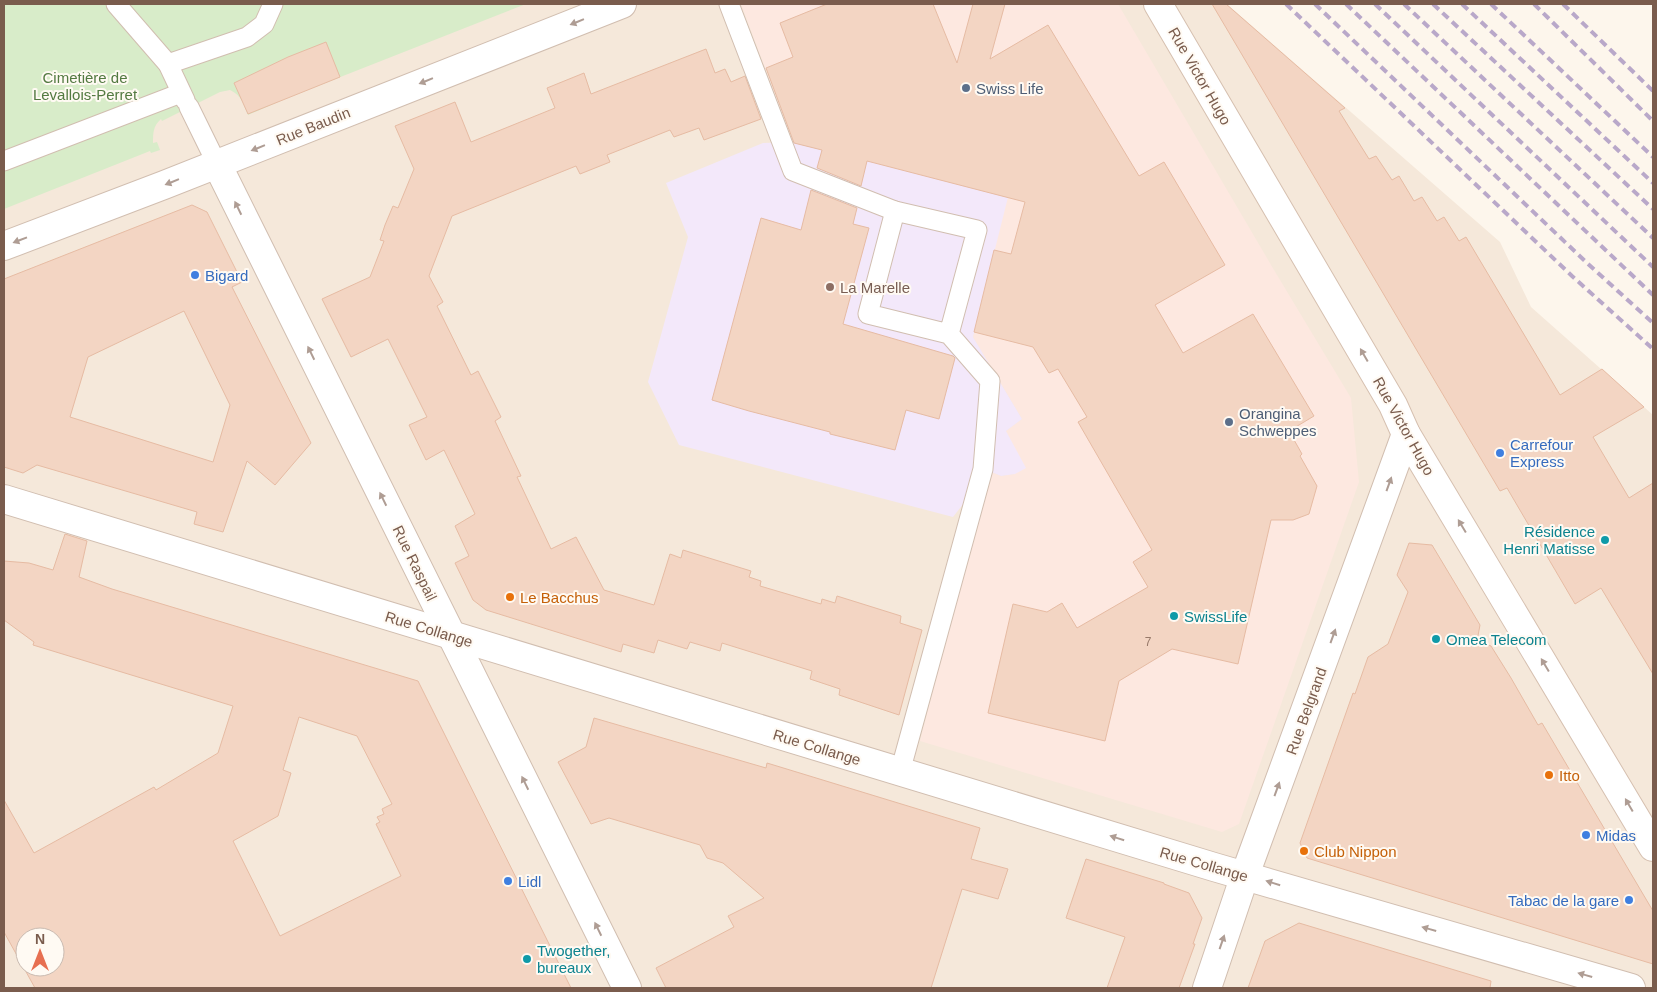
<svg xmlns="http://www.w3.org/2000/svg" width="1657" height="992" font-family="Arial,sans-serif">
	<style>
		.residential { fill: #f5e8da; fill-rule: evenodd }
		.commercial { fill: #fde8e0 }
		.education { fill: #f3e8fa }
		.green { fill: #d8ecc9 }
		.building { fill: #f3d5c3; stroke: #e6bba3; fill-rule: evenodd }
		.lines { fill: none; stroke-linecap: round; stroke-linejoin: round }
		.service-casing { stroke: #d1beb0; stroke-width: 21 }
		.minor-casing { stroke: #d1beb0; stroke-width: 30 }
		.secondary-casing { stroke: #d6c0b0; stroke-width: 30 }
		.service { stroke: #fff; stroke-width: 19 }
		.minor { stroke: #fff; stroke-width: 28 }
		.secondary { stroke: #fff; stroke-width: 28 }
		.rail { stroke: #b9a8c9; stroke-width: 4; stroke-dasharray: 8 5; stroke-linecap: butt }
		.oneway { fill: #af9d94 }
		.service-dot { fill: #5c6f8a; stroke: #fffaf3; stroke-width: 2 }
		.shop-dot { fill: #3f7fe0; stroke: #fffaf3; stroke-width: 2 }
		.education-dot { fill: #8d6e63; stroke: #fffaf3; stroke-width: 2 }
		.culture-dot { fill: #0f9aa8; stroke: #fffaf3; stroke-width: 2 }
		.food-dot { fill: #e8710a; stroke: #fffaf3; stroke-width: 2 }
		.labels { text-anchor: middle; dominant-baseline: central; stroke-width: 4; stroke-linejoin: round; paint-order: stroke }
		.number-label { font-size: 12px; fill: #987a6a }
		.street-label { font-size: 15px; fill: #7a5c4d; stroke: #fffaf3 }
		.park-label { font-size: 15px; fill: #537a41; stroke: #fffaf3 }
		.service-label { font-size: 15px; fill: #4e5e75; stroke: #fffaf3; text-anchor: start }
		.shop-label { font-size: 15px; fill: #366cbe; stroke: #fffaf3; text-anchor: start }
		.education-label { font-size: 15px; fill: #785e54; stroke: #fffaf3; text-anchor: start }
		.culture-label { font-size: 15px; fill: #0d838f; stroke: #fffaf3; text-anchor: start }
		.food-label { font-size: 15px; fill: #c56008; stroke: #fffaf3; text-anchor: start }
	</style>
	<rect width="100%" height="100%" fill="#fdf6ec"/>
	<path class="residential" d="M 4,4 L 1227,4 L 1500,242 L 1531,307 L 1653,415 L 1653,988 L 4,988 ZM 25,937 L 55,937 L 55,967 L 25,967 Z"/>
	<path class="commercial" d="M 741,4 L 1118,4 L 1274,270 L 1351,398 L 1359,482 L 1239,824 L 1222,832 L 920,741 L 989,471 L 1001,476 L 1015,474 L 1006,431 L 1022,419 L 973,337 L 1007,197 L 793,142 Z"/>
	<path class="education" d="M 793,142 L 1008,197 L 973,337 L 1022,419 L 1006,431 L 1026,468 L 1015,474 L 1001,476 L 989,471 L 953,517 L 679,445 L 648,382 L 688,237 L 666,183 L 763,143 Z"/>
	<path class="green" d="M 4,4 L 526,4 L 287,98 L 248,115 C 243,103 242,96 230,90 L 220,92 L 162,121 L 161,119 C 153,126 153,133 153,143 L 157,142 L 160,150 L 151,153 L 150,151 L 4,209 Z"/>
	<g class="building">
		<path d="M 827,4 L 933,4 L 957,63 L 973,4 L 1005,4 L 990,59 L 1048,25 L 1139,176 L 1164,162 L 1225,265 L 1155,305 L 1183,353 L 1253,314 L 1314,416 L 1289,431 L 1302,454 L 1300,456 L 1317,486 L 1309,514 L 1293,520 L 1271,520 L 1238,664 L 1172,649 L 1119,681 L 1105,741 L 988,713 L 1013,604 L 1047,612 L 1062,603 L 1077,628 L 1148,587 L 1133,562 L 1152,550 L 1078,422 L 1087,417 L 1058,369 L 1049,373 L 1033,347 L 974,332 L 994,250 L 1011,254 L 1025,202 L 867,161 L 861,186 L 817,168 L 822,150 L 794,143 L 766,68 L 793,57 L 780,23 Z"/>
		<path d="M 1212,4 L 1226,4 L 1345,108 L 1339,111 L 1369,159 L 1376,156 L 1392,180 L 1399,176 L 1414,201 L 1422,197 L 1437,221 L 1444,217 L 1459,241 L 1466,237 L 1560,395 L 1602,369 L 1644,407 L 1593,437 L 1629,498 L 1653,483 L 1653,674 L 1601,588 L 1575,604 L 1507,488 L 1500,491 Z"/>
		<path d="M 326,42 L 340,77 L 248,114 L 234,83 L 288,57 Z"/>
		<path d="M 706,49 L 715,73 L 725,69 L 731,82 L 745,76 L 761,119 L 704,140 L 699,128 L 674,137 L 670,130 L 607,155 L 610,162 L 580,174 L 576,166 L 452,216 L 429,276 L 443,302 L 437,306 L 471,375 L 478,371 L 501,417 L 495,421 L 521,476 L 517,477 L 551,549 L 576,537 L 604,590 L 654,605 L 670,554 L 681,558 L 683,550 L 751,571 L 749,577 L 761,581 L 760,586 L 821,604 L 822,599 L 835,603 L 837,596 L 901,616 L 900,623 L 922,630 L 899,715 L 839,695 L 840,689 L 810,679 L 812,671 L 722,643 L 720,651 L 690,642 L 687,649 L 658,640 L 654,653 L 623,644 L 621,652 L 486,610 L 473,600 L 455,563 L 469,556 L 455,526 L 475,514 L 444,450 L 426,460 L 409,425 L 427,417 L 388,339 L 351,357 L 322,299 L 370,277 L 384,241 L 380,240 L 385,225 L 393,206 L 398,208 L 414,169 L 395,126 L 455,102 L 471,142 L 555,108 L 547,88 L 584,73 L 591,94 Z"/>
		<path d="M 811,190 L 857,208 L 853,224 L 869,228 L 843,324 L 953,356 L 955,358 L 939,419 L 906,410 L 895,450 L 830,434 L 830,432 L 749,411 L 712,400 L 761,218 L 801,230 Z"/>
		<path d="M 192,205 L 207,212 L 242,282 L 232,287 L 311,443 L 275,485 L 247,461 L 223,532 L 194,524 L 197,512 L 37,465 L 23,473 L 4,467 L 4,279 ZM 184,311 L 230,405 L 213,462 L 70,417 L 88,357 Z"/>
		<path d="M 65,534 L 87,541 L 79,577 L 112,589 L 418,681 L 571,988 L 35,988 L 4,932 L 4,800 L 34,853 L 154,787 L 156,790 L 218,753 L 233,706 L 33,645 L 34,642 L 4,620 L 4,561 L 29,563 L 53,570 ZM 299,717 L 357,736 L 392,804 L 382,809 L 384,814 L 377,817 L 380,822 L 376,824 L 401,876 L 280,936 L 233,841 L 278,816 L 291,773 L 283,770 ZM 25,937 L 55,937 L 55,967 L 25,967 Z"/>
		<path d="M 1409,543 L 1432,545 L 1480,625 L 1477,641 L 1491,646 L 1511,678 L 1538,725 L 1542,723 L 1653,911 L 1653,964 L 1307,858 L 1300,843 L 1353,693 L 1355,694 L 1368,657 L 1388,644 L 1408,592 L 1397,575 Z"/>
		<path d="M 594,718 L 766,768 L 767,763 L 980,828 L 971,859 L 1008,869 L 998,899 L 962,889 L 931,988 L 666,988 L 656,968 L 734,927 L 728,916 L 764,898 L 723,863 L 707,858 L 700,845 L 609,818 L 591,824 L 558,762 L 586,747 Z"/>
		<path d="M 1086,859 L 1164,883 L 1164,884 L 1189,893 L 1202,918 L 1193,944 L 1195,944 L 1179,988 L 1107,988 L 1125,937 L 1066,918 Z"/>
		<path d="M 1299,923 L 1491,981 L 1490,988 L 1248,988 L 1265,941 Z"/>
	</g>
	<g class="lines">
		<g class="service-casing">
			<g id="service">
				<path d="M 116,4 L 168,64 L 185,100"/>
				<path d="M 729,4 L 793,171 L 895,211"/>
				<path d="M 168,64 L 247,37 L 264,24 L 273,4"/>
				<path d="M 189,107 L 217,164"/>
				<path d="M 4,161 L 181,93"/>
				<path d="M 900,772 L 983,469 L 990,381 L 949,334 L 868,314 L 895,211 L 977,230 L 949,334"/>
			</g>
		</g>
		<g class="minor-casing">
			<g id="minor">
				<path d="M 217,164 L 627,988"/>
				<path d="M 4,246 L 164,185 L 622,4"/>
				<path d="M 4,499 L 1214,867 L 1631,988"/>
				<path d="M 1207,988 L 1245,875 L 1406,434"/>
			</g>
		</g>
		<g class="secondary-casing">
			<path id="secondary" d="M 1158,4 L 1393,405 L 1406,434 L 1653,847"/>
		</g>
		<use href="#service" class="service"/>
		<use href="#minor" class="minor"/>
		<use href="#secondary" class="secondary"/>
		<g class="rail">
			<path d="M 1286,4 L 1572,276 L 1653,349"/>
			<path d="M 1315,4 L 1586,262 L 1653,323"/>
			<path d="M 1346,4 L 1653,295"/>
			<path d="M 1375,4 L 1653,267"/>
			<path d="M 1404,4 L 1653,238"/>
			<path d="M 1433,4 L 1653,209"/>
			<path d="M 1462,4 L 1653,183"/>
			<path d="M 1491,4 L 1653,157"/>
			<path d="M 1534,4 L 1653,121"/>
			<path d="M 1563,4 L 1653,91"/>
		</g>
	</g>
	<defs><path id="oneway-solid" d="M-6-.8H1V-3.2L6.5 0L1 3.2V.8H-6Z" transform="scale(1.25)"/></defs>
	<g class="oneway">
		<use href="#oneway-solid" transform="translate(577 22) rotate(158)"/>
		<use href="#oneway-solid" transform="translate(426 81) rotate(158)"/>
		<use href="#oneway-solid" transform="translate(258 148) rotate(158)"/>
		<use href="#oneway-solid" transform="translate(172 182) rotate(158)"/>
		<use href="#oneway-solid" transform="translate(238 208) rotate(-116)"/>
		<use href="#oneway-solid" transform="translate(20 240) rotate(159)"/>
		<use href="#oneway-solid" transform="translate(311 353) rotate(-116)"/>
		<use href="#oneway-solid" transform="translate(1364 355) rotate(-120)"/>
		<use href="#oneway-solid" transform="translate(1389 484) rotate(-70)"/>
		<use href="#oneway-solid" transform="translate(383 499) rotate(-116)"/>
		<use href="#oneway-solid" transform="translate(1462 526) rotate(-121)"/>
		<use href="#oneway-solid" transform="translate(1333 636) rotate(-70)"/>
		<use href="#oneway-solid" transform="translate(1545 665) rotate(-121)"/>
		<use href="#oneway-solid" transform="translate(525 783) rotate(-116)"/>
		<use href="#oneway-solid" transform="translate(1277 789) rotate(-70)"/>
		<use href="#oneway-solid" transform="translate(1629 805) rotate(-120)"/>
		<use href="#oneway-solid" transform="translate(1117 838) rotate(-163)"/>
		<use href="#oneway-solid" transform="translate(1273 883) rotate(-163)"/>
		<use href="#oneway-solid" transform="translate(598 929) rotate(-116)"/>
		<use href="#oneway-solid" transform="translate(1429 929) rotate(-164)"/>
		<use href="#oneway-solid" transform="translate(1222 942) rotate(-71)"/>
		<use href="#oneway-solid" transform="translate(1585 975) rotate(-164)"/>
	</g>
	<g class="service-dot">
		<circle cx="966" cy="88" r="5"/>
		<circle cx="1229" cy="422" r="5"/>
	</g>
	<g class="shop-dot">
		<circle cx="195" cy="275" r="5"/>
		<circle cx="1500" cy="453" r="5"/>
		<circle cx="1586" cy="835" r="5"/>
		<circle cx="508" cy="881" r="5"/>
		<circle cx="1629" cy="900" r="5"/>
	</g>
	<circle class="education-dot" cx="830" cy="287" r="5"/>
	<g class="culture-dot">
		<circle cx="1605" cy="540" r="5"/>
		<circle cx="1174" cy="616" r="5"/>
		<circle cx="1436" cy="639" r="5"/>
		<circle cx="527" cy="959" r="5"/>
	</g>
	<g class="food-dot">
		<circle cx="510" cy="597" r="5"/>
		<circle cx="1549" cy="775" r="5"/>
		<circle cx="1304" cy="851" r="5"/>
	</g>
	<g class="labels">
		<g class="number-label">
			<text x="1148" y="642">7</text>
		</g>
		<g class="street-label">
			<text transform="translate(1200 76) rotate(60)">Rue Victor Hugo</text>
			<text transform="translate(313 126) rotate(-22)">Rue Baudin</text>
			<text transform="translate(1404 426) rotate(61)">Rue Victor Hugo</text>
			<text transform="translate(415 563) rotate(64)">Rue Raspail</text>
			<text transform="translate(429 629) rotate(17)">Rue Collange</text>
			<text transform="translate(1306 711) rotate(-70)">Rue Belgrand</text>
			<text transform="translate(817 747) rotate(17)">Rue Collange</text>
			<text transform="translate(1204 864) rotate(16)">Rue Collange</text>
		</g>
		<g class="park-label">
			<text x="85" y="77">Cimetière de<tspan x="85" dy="17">Levallois-Perret</tspan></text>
		</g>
		<g class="service-label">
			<text x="976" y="88">Swiss Life</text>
			<text x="1239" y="413">Orangina<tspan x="1239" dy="17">Schweppes</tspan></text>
		</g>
		<g class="shop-label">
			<text x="205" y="275">Bigard</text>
			<text x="1510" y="444">Carrefour<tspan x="1510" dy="17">Express</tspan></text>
			<text x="1596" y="835">Midas</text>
			<text x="518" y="881">Lidl</text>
			<text x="1619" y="900" text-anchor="end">Tabac de la gare</text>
		</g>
		<g class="education-label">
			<text x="840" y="287">La Marelle</text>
		</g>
		<g class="culture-label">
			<text x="1595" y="531" text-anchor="end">Résidence<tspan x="1595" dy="17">Henri Matisse</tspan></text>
			<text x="1184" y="616">SwissLife</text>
			<text x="1446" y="639">Omea Telecom</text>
			<text x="537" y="950">Twogether,<tspan x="537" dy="17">bureaux</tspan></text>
		</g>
		<g class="food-label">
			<text x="520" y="597">Le Bacchus</text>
			<text x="1559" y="775">Itto</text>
			<text x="1314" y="851">Club Nippon</text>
		</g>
	</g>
	<rect width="1657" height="992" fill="none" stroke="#7a5c4d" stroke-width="10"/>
	<g transform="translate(40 952)"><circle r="24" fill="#fffaf3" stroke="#cabbb1"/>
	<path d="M0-4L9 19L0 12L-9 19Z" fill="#e76f51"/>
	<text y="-8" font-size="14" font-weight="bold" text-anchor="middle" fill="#7a5c4d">N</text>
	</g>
</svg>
